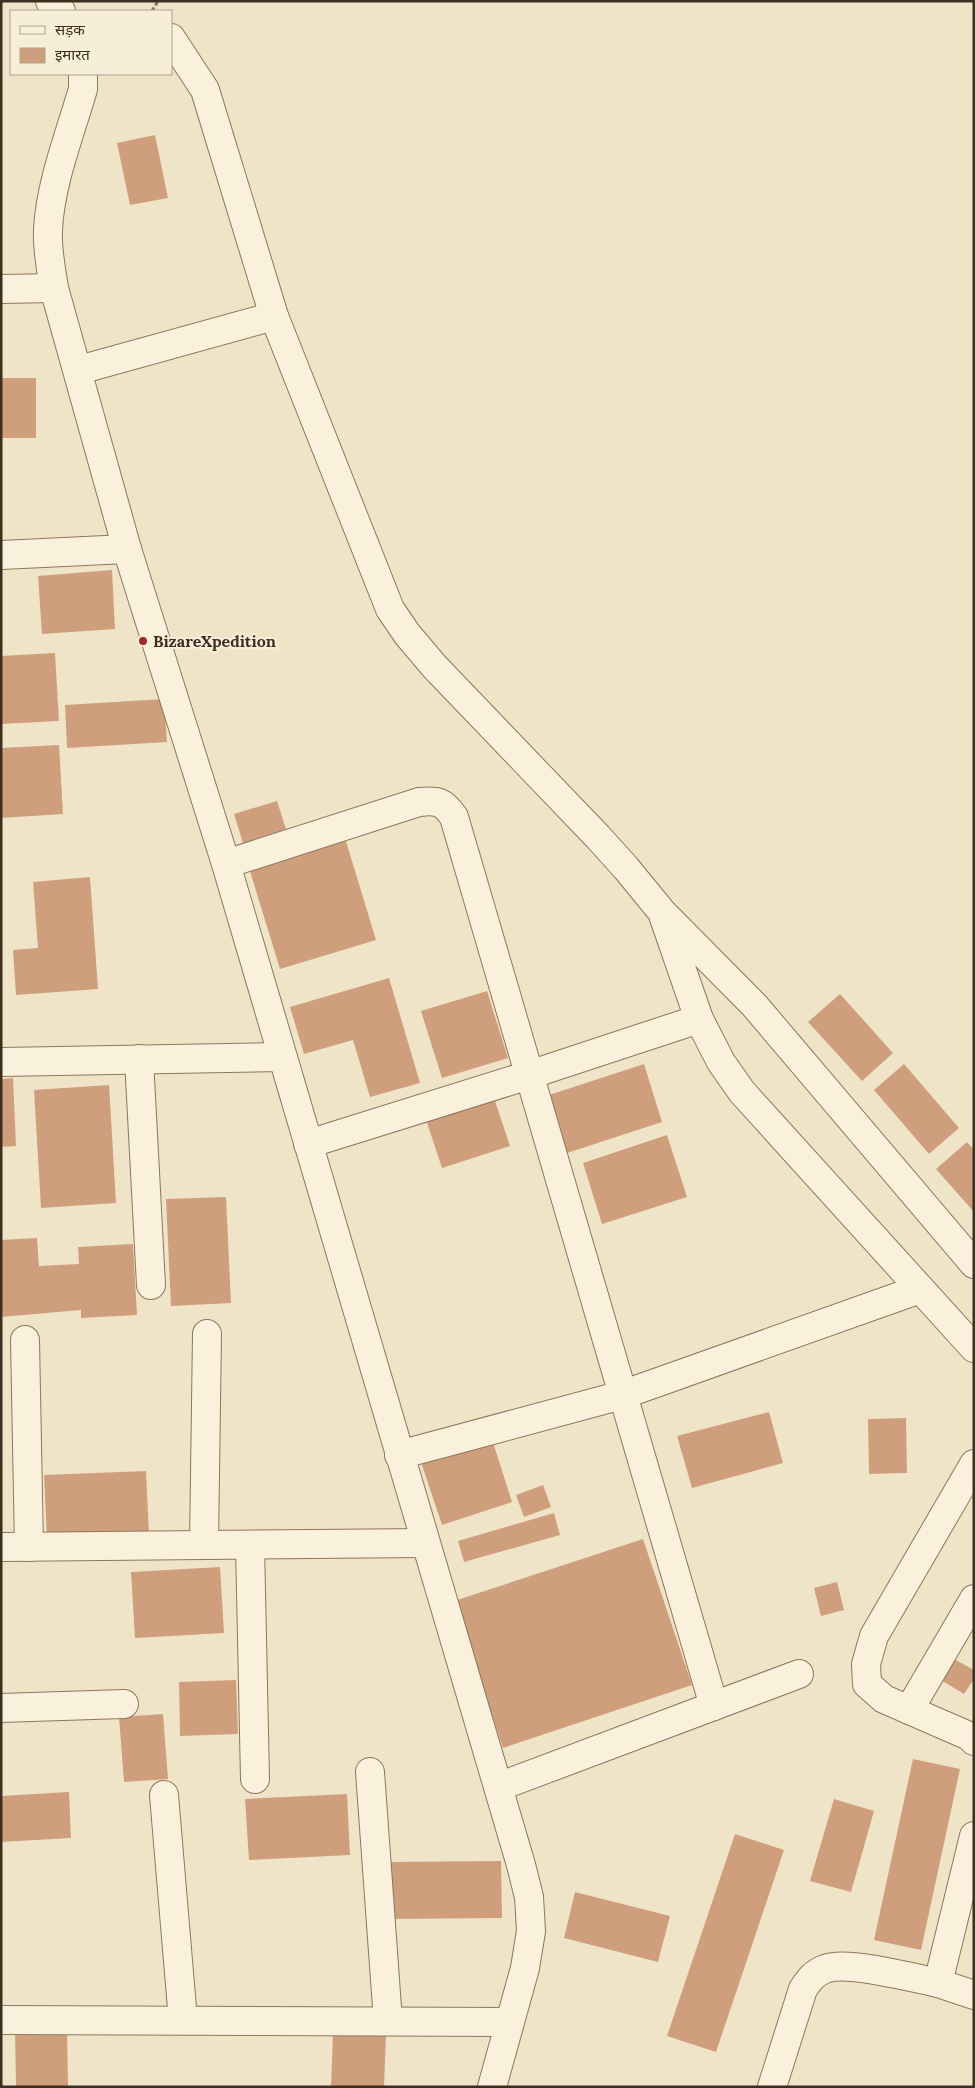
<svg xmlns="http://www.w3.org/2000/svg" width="975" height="2088" font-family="Lora,'Noto Sans Devanagari',serif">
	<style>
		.building { fill: #cf9f7d }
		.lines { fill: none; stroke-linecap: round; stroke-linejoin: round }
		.minor-casing { stroke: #8d765c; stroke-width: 30 }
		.path { stroke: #8d765c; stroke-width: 3; stroke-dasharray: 4 2.5; stroke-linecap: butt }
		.minor { stroke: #faf1dc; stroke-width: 28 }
		.poi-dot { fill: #9e2a2b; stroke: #f7eed8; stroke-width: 2 }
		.labels { text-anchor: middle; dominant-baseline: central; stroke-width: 4; stroke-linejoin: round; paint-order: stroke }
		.poi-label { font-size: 16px; font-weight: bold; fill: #3d2e20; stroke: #f7eed8; text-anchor: start }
	</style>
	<rect width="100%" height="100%" fill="#f0e4c8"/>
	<g class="building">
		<path d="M 155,135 L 168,198 L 130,205 L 117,143 Z"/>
		<rect x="1" y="378" width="35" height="60"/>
		<path d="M 112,570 L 115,629 L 42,634 L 38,576 Z"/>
		<path d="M 55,653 L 59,721 L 1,724 L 1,656 Z"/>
		<path d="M 164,699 L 167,742 L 67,748 L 65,705 Z"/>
		<path d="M 59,745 L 63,814 L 1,818 L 1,748 Z"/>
		<path d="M 277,801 L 286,829 L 243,843 L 234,814 Z"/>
		<path d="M 345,838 L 376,940 L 280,969 L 249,868 Z"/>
		<path d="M 90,877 L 98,989 L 16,995 L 13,950 L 38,948 L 33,882 Z"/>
		<path d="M 389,978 L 420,1083 L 370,1097 L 353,1040 L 304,1054 L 290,1007 Z"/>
		<path d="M 487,991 L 508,1058 L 442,1078 L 421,1011 Z"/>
		<path d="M 840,994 L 893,1053 L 862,1081 L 808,1022 Z"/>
		<path d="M 644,1064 L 662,1122 L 564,1154 L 546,1096 Z"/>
		<path d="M 904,1064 L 959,1128 L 929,1154 L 874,1090 Z"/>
		<path d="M 13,1078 L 16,1146 L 1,1147 L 1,1079 Z"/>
		<path d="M 109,1085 L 116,1203 L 41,1208 L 34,1090 Z"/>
		<path d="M 492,1092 L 510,1146 L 442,1168 L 424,1114 Z"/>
		<path d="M 667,1135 L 687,1197 L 602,1224 L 583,1163 Z"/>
		<path d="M 967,1142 L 974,1150 L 974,1212 L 936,1169 Z"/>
		<path d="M 226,1197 L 231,1303 L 171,1306 L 166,1199 Z"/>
		<path d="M 37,1238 L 39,1266 L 79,1264 L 78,1247 L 133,1244 L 137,1315 L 81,1318 L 81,1310 L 1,1317 L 1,1240 Z"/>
		<path d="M 769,1412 L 783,1463 L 692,1488 L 677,1436 Z"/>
		<path d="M 906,1418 L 907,1473 L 869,1474 L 868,1419 Z"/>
		<path d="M 492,1439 L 512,1502 L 442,1525 L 421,1462 Z"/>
		<path d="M 146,1471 L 149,1534 L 47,1539 L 44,1475 Z"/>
		<path d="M 543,1485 L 551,1507 L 524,1517 L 516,1495 Z"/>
		<path d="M 554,1513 L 560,1535 L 464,1562 L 458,1541 Z"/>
		<path d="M 643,1539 L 692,1685 L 503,1748 L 454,1601 Z"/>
		<path d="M 220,1567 L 224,1633 L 135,1638 L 131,1572 Z"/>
		<path d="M 837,1582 L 844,1610 L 821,1616 L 814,1588 Z"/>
		<path d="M 954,1659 L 974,1670 L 974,1679 L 964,1694 L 941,1680 Z"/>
		<path d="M 236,1680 L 238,1734 L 180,1736 L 179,1682 Z"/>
		<path d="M 163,1714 L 168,1779 L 124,1782 L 119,1717 Z"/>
		<path d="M 913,1759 L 960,1769 L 921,1950 L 874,1940 Z"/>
		<path d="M 69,1792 L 71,1838 L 1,1842 L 1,1796 Z"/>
		<path d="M 347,1794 L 350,1855 L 249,1860 L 245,1799 Z"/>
		<path d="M 834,1799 L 874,1811 L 851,1892 L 810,1881 Z"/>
		<path d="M 735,1834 L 784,1850 L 716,2052 L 667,2036 Z"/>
		<path d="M 501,1861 L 502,1918 L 388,1919 L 387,1862 Z"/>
		<path d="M 575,1892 L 670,1916 L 658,1962 L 564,1938 Z"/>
		<path d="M 67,2026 L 68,2087 L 16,2087 L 15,2027 Z"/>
		<path d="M 333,2032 L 386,2034 L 384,2087 L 331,2087 Z"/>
	</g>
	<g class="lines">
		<g class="minor-casing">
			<g id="minor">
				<path d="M 50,1 L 61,11"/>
				<path d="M 171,38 L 205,90 L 274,316 L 390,609 L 407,634 L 434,666 L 598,837 L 626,868 L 662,912 L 755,1006 L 974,1264"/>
				<path d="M 83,74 L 83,89 C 70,134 50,184 48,230 C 47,250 51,269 54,288 L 127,549 L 226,864 L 521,1865 L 529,1897 L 531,1931 L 525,1968 L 492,2087"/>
				<path d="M 1,289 L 54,288"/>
				<path d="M 79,370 L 274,316"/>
				<path d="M 1,555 L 127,549"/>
				<path d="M 226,864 L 419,802 C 437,800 443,801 454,817 L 714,1706"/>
				<path d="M 664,918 L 699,1019 L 721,1062 L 742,1092 L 974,1348"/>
				<path d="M 139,1059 L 151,1285"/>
				<path d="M 1,1062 L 282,1057"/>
				<path d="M 308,1144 L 529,1075 L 699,1019"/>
				<path d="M 25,1340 L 29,1547"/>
				<path d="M 399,1455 L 622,1395 L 920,1289"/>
				<path d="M 974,1464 L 874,1636 L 866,1664 L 867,1684 L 884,1699 L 969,1736 L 974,1741"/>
				<path d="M 204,1545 L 207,1334"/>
				<path d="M 250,1545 L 255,1779"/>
				<path d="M 1,1547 L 425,1543"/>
				<path d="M 1,1708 L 124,1704"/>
				<path d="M 909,1710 L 974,1599"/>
				<path d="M 370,1772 L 388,2021"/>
				<path d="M 498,1787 L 799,1674"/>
				<path d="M 164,1795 L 183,2020"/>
				<path d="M 974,1836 L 938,1983 L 974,1995"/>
				<path d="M 1,2020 L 509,2022"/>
				<path d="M 772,2087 L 803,1989 C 809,1980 814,1973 825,1969 C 846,1960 914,1978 938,1983"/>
			</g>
		</g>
		<path class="path" d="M 152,11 L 158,1"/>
		<use href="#minor" class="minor"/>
	</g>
	<circle class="poi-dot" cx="143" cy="641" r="5"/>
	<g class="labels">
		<g class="poi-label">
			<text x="153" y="641">BizareXpedition</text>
		</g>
	</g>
	<rect width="975" height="2088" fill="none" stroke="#3d2e20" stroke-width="5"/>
	<rect x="10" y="10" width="162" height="65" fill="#f7eed8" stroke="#ada18e"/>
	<rect x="20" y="26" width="25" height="8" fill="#faf1dc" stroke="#ada18e"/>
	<text x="55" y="35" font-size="15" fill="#3d2e20">सड़क</text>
	<rect x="20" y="48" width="25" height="15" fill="#cf9f7d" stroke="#ada18e"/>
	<text x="55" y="60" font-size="15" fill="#3d2e20">इमारत</text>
</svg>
